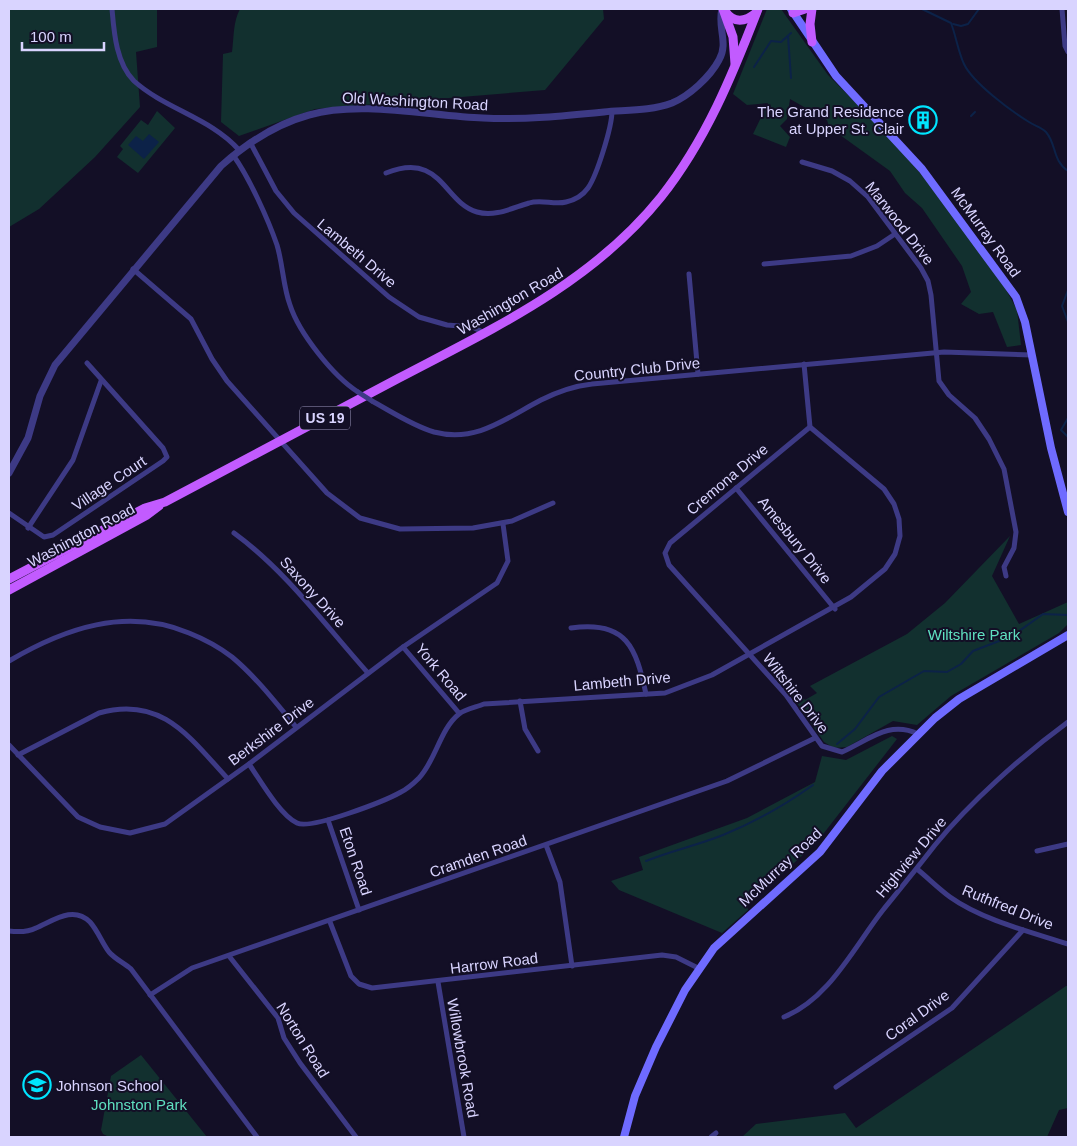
<svg xmlns="http://www.w3.org/2000/svg" width="1077" height="1146" font-family="Arial,sans-serif">
	<style>
		.green { fill: #12302f }
		.water { fill: #0c2248 }
		.lines { fill: none; stroke-linecap: round; stroke-linejoin: round }
		.stream { stroke: #0c2248; stroke-width: 2 }
		.minor { stroke: #3d3a85; stroke-width: 5 }
		.tertiary { stroke: #3d3a85; stroke-width: 7 }
		.secondary { stroke: #6f6bff; stroke-width: 8 }
		.primary { stroke: #c25bff; stroke-width: 9 }
		.minor-bridge { stroke: #3d3a85; stroke-width: 5 }
		.labels { text-anchor: middle; dominant-baseline: central; stroke-width: 4; stroke-linejoin: round; paint-order: stroke }
		.shield { fill: #130f26; stroke: #9e99be; stroke-width: 1 }
		.shield-label { font-size: 14px; font-weight: bold; fill: #d9d4ff }
		.street-label { font-size: 15px; fill: #d9d4ff; stroke: #130f26 }
		.poi-label { font-size: 15px; fill: #d9d4ff; stroke: #130f26; text-anchor: end }
		.park-label { font-size: 15px; fill: #5fe0c0; stroke: #130f26 }
	</style>
	<rect width="100%" height="100%" fill="#130f26"/>
	<g class="green">
		<path d="M 9,9 L 157,9 L 157,47 L 136,52 L 140,107 L 95,157 L 39,209 L 9,227 Z"/>
		<path d="M 240,9 L 603,9 L 604,19 L 545,90 L 315,109 L 239,136 L 221,122 L 223,54 L 232,52 C 234,37 233,22 240,9 Z"/>
		<path d="M 767,9 L 781,9 L 828,75 L 891,138 L 935,191 L 1004,286 L 1017,310 L 1021,345 L 1007,347 L 993,312 L 979,314 L 961,304 L 971,292 L 962,266 L 922,208 L 905,193 L 890,171 L 829,127 L 827,120 L 790,99 L 787,119 L 780,126 L 790,137 L 786,147 L 753,134 L 768,103 L 747,105 L 733,94 Z"/>
		<path d="M 157,111 L 175,128 L 138,173 L 117,157 L 123,149 L 120,146 L 141,120 L 148,125 Z"/>
		<path d="M 1010,536 L 992,576 L 1019,624 L 1068,602 L 1068,624 L 1059,633 L 951,696 L 917,725 L 893,721 L 847,747 L 834,748 L 824,742 L 790,693 L 797,690 L 805,700 L 817,693 L 810,686 L 907,634 L 945,603 Z"/>
		<path d="M 892,736 L 897,739 L 817,842 L 747,906 L 748,910 L 722,933 L 619,890 L 611,881 L 643,870 L 639,857 L 747,818 L 815,782 L 822,756 L 846,760 Z"/>
		<path d="M 1066,986 L 1068,986 L 1068,1108 L 1059,1110 L 1047,1137 L 742,1137 L 756,1124 L 845,1113 L 856,1128 Z"/>
		<path d="M 141,1055 L 207,1137 L 109,1137 L 103,1134 L 101,1130 L 111,1076 Z"/>
	</g>
	<path class="water" d="M 149,134 L 159,142 L 144,159 L 128,145 L 136,136 L 143,141 Z"/>
	<g class="lines">
		<g class="stream">
			<path d="M 922,9 L 951,23 C 956,36 958,51 964,64 C 973,83 1011,111 1029,122 C 1035,126 1041,127 1046,132 C 1057,145 1052,160 1068,171"/>
			<path d="M 953,24 L 961,26 L 968,24 L 979,9"/>
			<path d="M 788,36 L 791,78"/>
			<path d="M 754,67 L 771,41 L 781,42 L 791,33"/>
			<path d="M 971,116 L 975,112"/>
			<path d="M 1068,290 L 1062,306 L 1068,322"/>
			<path d="M 1068,418 L 1061,430 L 1068,437"/>
			<path d="M 837,744 L 855,729 L 879,697 L 924,671 L 947,672 L 961,664 L 973,651 L 1012,636 L 1043,614 L 1068,615"/>
			<path d="M 646,861 C 671,851 698,845 723,835 C 755,822 785,805 813,785"/>
		</g>
		<g class="minor">
			<path d="M 112,9 C 114,32 116,63 134,81 C 165,109 211,118 239,150"/>
			<path d="M 1062,9 L 1065,46 L 1068,52"/>
			<path d="M 250,142 L 276,191 L 294,213 L 389,297 L 419,317 L 447,325 L 473,327 L 484,333"/>
			<path d="M 233,155 C 249,177 268,219 277,245 C 283,265 283,286 290,305 C 299,333 333,376 358,392"/>
			<path d="M 802,162 L 832,171 L 850,181 L 868,197 L 921,268 L 928,281 L 931,295 L 939,381 L 949,395 L 975,418 L 989,439 L 1004,469 L 1016,532 L 1014,548 L 1004,567 L 1006,576"/>
			<path d="M 386,173 C 442,151 443,202 477,212 C 495,217 512,208 529,203 C 541,199 554,205 566,202 C 575,200 583,195 588,188 C 597,175 612,127 612,111"/>
			<path d="M 764,264 L 851,256 L 877,246 L 895,234"/>
			<path d="M 133,269 L 191,319 L 212,359 L 227,381 L 327,493 L 360,518 L 400,529 L 473,528 L 512,521 L 553,503"/>
			<path d="M 689,274 L 698,374"/>
			<path d="M 372,401 C 392,412 413,426 434,432 C 477,443 506,418 541,400 C 557,392 574,386 592,384 L 944,352 L 1032,355"/>
			<path d="M 810,427 L 670,543 L 665,553 L 669,565 L 786,695 L 822,746 L 842,752 C 869,740 889,720 918,734"/>
			<path d="M 736,488 L 835,609"/>
			<path d="M 9,513 L 44,537 L 53,535 L 163,461 L 167,457 L 163,448 L 87,363"/>
			<path d="M 28,528 L 73,460 L 101,381"/>
			<path d="M 234,533 C 286,571 325,625 368,673"/>
			<path d="M 571,628 C 627,620 636,648 646,694"/>
			<path d="M 403,647 L 459,713"/>
			<path d="M 9,661 C 65,628 126,607 189,633 C 204,639 219,647 232,657 C 256,677 276,703 296,727"/>
			<path d="M 520,701 L 525,729 L 538,751"/>
			<path d="M 9,745 L 78,817 L 100,827 L 130,833 L 165,824 L 249,764 L 403,647 L 497,583 L 508,561 L 503,524"/>
			<path d="M 18,755 L 99,713 C 162,695 190,738 228,779"/>
			<path d="M 249,764 C 260,780 280,815 297,823 C 311,830 385,801 401,792 C 407,789 414,783 419,778 C 436,760 440,729 459,714 C 465,709 477,707 484,704 L 665,693 L 712,675 L 851,597 L 885,569 L 895,554 L 900,536 L 899,519 L 894,504 L 884,489 L 810,427 L 804,364"/>
			<path d="M 328,820 L 359,910"/>
			<path d="M 546,845 L 560,882 L 572,966"/>
			<path d="M 1037,851 L 1068,844"/>
			<path d="M 917,869 C 928,878 938,888 950,897 C 982,920 1031,932 1068,944"/>
			<path d="M 330,922 L 351,976 L 359,984 L 372,988 L 662,955 L 676,957 L 698,968"/>
			<path d="M 9,931 C 17,932 28,932 36,928 C 53,921 73,905 90,922 C 98,931 102,943 109,952 C 115,959 124,963 131,969 L 257,1137"/>
			<path d="M 229,956 L 278,1018 L 284,1038 L 300,1063 L 356,1137"/>
			<path d="M 438,982 L 464,1137"/>
			<path d="M 150,995 L 192,968 L 727,781 L 815,738"/>
			<path d="M 784,1017 C 829,999 854,947 883,910 C 900,889 918,867 935,845 C 970,802 1023,755 1068,722"/>
			<path d="M 836,1087 L 952,1008 L 1023,930"/>
			<path d="M 711,1137 L 716,1133"/>
		</g>
		<path class="tertiary" d="M 9,473 L 28,438 L 40,396 L 55,365 L 221,166 C 247,143 276,124 309,115 C 360,100 430,116 483,118 C 524,120 564,116 604,112 C 626,110 651,111 672,103 C 689,96 710,77 719,60 C 729,43 717,27 722,9"/>
		<g class="secondary">
			<path d="M 791,9 L 836,76 L 922,169 L 1016,297 L 1025,322 L 1051,448 L 1068,512"/>
			<path d="M 624,1137 L 635,1096 L 656,1047 L 685,990 L 714,948 L 820,852 L 882,771 L 935,718 L 959,699 L 1068,635"/>
		</g>
		<g class="primary">
			<path d="M 723,9 L 733,37 L 735,64"/>
			<path d="M 812,9 L 810,24 L 812,42"/>
			<path d="M 725,11 C 734,24 745,22 756,13"/>
			<path d="M 793,13 L 805,9"/>
			<path d="M 9,579 L 145,508 L 165,502 C 243,461 321,419 399,378 C 494,328 592,283 661,197 C 706,140 732,76 758,9"/>
			<path d="M 9,590 L 147,515 L 159,506"/>
		</g>
		<path class="minor-bridge" d="M 358,392 L 372,401"/>
	</g>
	<defs>
		<g id="building-ring" transform="scale(1.4375)"><circle r="9.5" fill="#130f26" stroke="#00e5ff" stroke-width="1.5"/><path d="M-4-6H4V6H1V3H-1V6H-4ZM-2.5-4.3h1.7v1.8h-1.7ZM.8-4.3h1.7v1.8H.8ZM-2.5-1h1.7V.8h-1.7ZM.8-1h1.7V.8H.8Z" fill="#00e5ff"/></g>
		<g id="school-ring" transform="scale(1.4375)"><circle r="9.5" fill="#130f26" stroke="#00e5ff" stroke-width="1.5"/><path d="M0-5L7-2L0 1L-7-2ZM-4 1L0 2.5L4 1V4Q0 6-4 4Z" fill="#00e5ff"/></g>
	</defs>
	<g fill-rule="evenodd">
		<use href="#building-ring" x="923" y="120"/>
		<use href="#school-ring" x="37" y="1085"/>
	</g>
	<g class="labels">
		<rect class="shield" x="300" y="406.5" width="50" height="23" rx="4"/>
		<g class="shield-label">
			<text x="325" y="418">US 19</text>
		</g>
		<g class="street-label">
			<text transform="translate(415 101) rotate(3)">Old Washington Road</text>
			<text transform="translate(900 223) rotate(52)">Marwood Drive</text>
			<text transform="translate(986 232) rotate(54)">McMurray Road</text>
			<text transform="translate(357 253) rotate(40)">Lambeth Drive</text>
			<text transform="translate(510 301) rotate(-30)">Washington Road</text>
			<text transform="translate(637 369) rotate(-6)">Country Club Drive</text>
			<text transform="translate(727 479) rotate(-40)">Cremona Drive</text>
			<text transform="translate(109 483) rotate(-34)">Village Court</text>
			<text transform="translate(81 535) rotate(-28)">Washington Road</text>
			<text transform="translate(795 540) rotate(51)">Amesbury Drive</text>
			<text transform="translate(313 592) rotate(48)">Saxony Drive</text>
			<text transform="translate(441 672) rotate(50)">York Road</text>
			<text transform="translate(622 681) rotate(-5)">Lambeth Drive</text>
			<text transform="translate(796 693) rotate(52)">Wiltshire Drive</text>
			<text transform="translate(271 731) rotate(-37)">Berkshire Drive</text>
			<text transform="translate(478 856) rotate(-19)">Cramden Road</text>
			<text transform="translate(911 857) rotate(-50)">Highview Drive</text>
			<text transform="translate(356 861) rotate(71)">Eton Road</text>
			<text transform="translate(780 867) rotate(-43)">McMurray Road</text>
			<text transform="translate(1008 907) rotate(22)">Ruthfred Drive</text>
			<text transform="translate(494 963) rotate(-7)">Harrow Road</text>
			<text transform="translate(917 1015) rotate(-36)">Coral Drive</text>
			<text transform="translate(303 1040) rotate(58)">Norton Road</text>
			<text transform="translate(463 1058) rotate(80)">Willowbrook Road</text>
		</g>
		<g class="poi-label">
			<text x="904" y="111">The Grand Residence<tspan x="904" dy="17">at Upper St. Clair</tspan></text>
			<text x="56" y="1085" text-anchor="start">Johnson School</text>
		</g>
		<g class="park-label">
			<text x="974" y="634">Wiltshire Park</text>
			<text x="139" y="1104">Johnston Park</text>
		</g>
	</g>
	<rect width="1077" height="1146" fill="none" stroke="#d9d4ff" stroke-width="20"/>
	<path d="M22 42v8h82v-8" fill="none" stroke="#d9d4ff" stroke-width="2.5"/>
	<text x="30" y="42" font-size="15" fill="#d9d4ff" stroke="#130f26" stroke-width="4" paint-order="stroke">100 m</text>
</svg>
